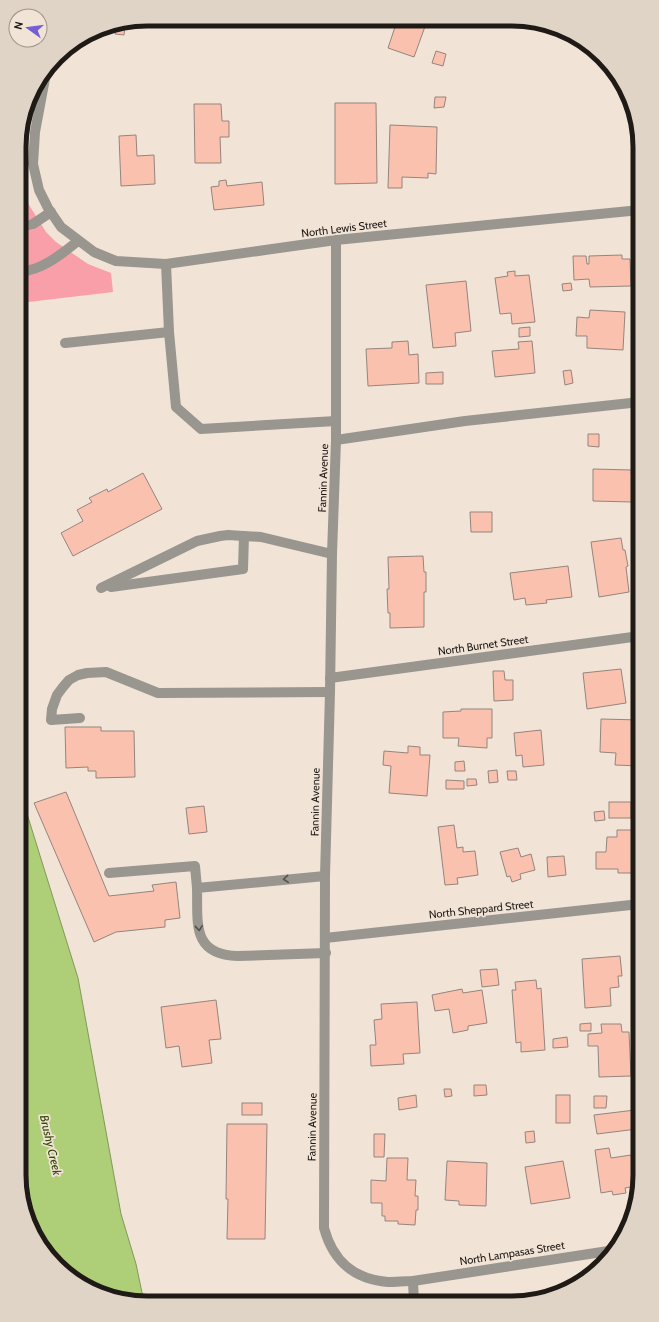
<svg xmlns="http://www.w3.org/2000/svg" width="659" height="1322" font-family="Cabin,sans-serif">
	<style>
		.green { fill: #f89fa9 }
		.water { fill: #aece78; stroke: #83985a }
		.building { fill: #fac2ae; stroke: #95847e }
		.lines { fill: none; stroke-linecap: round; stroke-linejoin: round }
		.lane { stroke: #98968f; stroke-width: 10 }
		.street { stroke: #98968f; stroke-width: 10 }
		.oneway { stroke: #55524c }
		.labels { text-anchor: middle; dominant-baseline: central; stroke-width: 3.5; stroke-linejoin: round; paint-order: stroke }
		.street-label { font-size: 11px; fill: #1f1a15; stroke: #f1e4d7 }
		.water-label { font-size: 12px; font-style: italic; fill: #334605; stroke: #f1e4d7 }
		.rim { fill: none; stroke: #1f1a15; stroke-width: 5 }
	</style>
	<rect width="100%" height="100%" fill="#f1e4d7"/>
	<path class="green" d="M 20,136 L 23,137 L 20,155 L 21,173 L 29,205 L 46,232 L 56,242 L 88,264 L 111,273 L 113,292 L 20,303 Z"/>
	<path class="water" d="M 19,788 L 78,978 L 121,1214 L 136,1264 L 144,1302 L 130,1302 L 91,1290 L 63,1271 L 26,1216 L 19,1175 Z"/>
	<g class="building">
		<path d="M 397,21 L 427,21 L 414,57 L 388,48 Z"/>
		<path d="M 116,25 L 125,26 L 124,35 L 115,34 Z"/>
		<path d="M 436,51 L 446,54 L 443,66 L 432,63 Z"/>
		<path d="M 435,97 L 446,97 L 444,107 L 434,108 Z"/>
		<path d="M 335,103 L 376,103 L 377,183 L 335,184 Z"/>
		<path d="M 194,104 L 221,104 L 222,121 L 229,121 L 229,137 L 220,137 L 221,163 L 195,163 Z"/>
		<path d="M 390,125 L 437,127 L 436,174 L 428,173 L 428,178 L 402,177 L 402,188 L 388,188 Z"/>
		<path d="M 136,135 L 137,156 L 154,155 L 155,184 L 121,186 L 119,136 Z"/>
		<path d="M 226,180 L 227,186 L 262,182 L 264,205 L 214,210 L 211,187 L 219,186 L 219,181 Z"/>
		<path d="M 622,255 L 622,259 L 630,259 L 631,286 L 590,287 L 589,279 L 574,280 L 573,256 L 586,256 L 587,264 L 589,264 L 589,256 Z"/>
		<path d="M 515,271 L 515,276 L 529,275 L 535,322 L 512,324 L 511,313 L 500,314 L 495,278 L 508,276 L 507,272 Z"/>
		<path d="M 466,281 L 471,331 L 455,333 L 456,346 L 433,348 L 426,285 Z"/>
		<path d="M 571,283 L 572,290 L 563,291 L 562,284 Z"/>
		<path d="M 590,310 L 625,312 L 623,350 L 587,348 L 587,336 L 576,336 L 577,317 L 589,318 Z"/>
		<path d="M 530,327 L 530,336 L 519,337 L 519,328 Z"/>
		<path d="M 408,341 L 409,355 L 418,354 L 419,383 L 368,386 L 366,349 L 392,348 L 392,342 Z"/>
		<path d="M 532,341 L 535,373 L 495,377 L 492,351 L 519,349 L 518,342 Z"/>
		<path d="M 571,370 L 573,383 L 565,385 L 563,371 Z"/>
		<path d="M 443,372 L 443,384 L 426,384 L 426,373 Z"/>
		<path d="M 588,434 L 599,434 L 599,447 L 588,446 Z"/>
		<path d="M 593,469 L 632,470 L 631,473 L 639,473 L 639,500 L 632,500 L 632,502 L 593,501 Z"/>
		<path d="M 143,473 L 162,509 L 73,556 L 61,533 L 83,521 L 77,510 L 92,502 L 89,498 L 107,489 L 108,492 Z"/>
		<path d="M 470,512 L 492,512 L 492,532 L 471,532 Z"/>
		<path d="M 621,538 L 623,550 L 625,550 L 628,566 L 626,567 L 629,592 L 599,597 L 591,542 Z"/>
		<path d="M 423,556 L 424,572 L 426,572 L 426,592 L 424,592 L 424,627 L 390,628 L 390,613 L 388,613 L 387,589 L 389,589 L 388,557 Z"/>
		<path d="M 568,566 L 572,597 L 546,600 L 547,603 L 526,605 L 525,598 L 514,600 L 510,573 Z"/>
		<path d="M 621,669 L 626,703 L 587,709 L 583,673 Z"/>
		<path d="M 493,671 L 504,671 L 505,680 L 513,680 L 513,700 L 494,701 Z"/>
		<path d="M 461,709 L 492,709 L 492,738 L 487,738 L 487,748 L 458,746 L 459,738 L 443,738 L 443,712 L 461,711 Z"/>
		<path d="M 601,719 L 640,720 L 640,766 L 615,765 L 616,753 L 600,752 Z"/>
		<path d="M 65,727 L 101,727 L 101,731 L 134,731 L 135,777 L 96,778 L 96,771 L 88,771 L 88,767 L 66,768 Z"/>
		<path d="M 541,730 L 544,765 L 523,767 L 522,755 L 516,756 L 514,733 Z"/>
		<path d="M 408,746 L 420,747 L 420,755 L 430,755 L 427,796 L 389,793 L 391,766 L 383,765 L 384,751 L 408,753 Z"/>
		<path d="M 464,761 L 465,771 L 455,771 L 455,762 Z"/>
		<path d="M 497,770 L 498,782 L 489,783 L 488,771 Z"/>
		<path d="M 507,771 L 516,771 L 517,780 L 508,780 Z"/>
		<path d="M 467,779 L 476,779 L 477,785 L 467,786 Z"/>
		<path d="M 446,780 L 464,781 L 464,789 L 446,789 Z"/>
		<path d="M 66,792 L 109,896 L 154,891 L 152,885 L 176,882 L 180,918 L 165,920 L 165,927 L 116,932 L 94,942 L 34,803 Z"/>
		<rect x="609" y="802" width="22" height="16"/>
		<path d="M 204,806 L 207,832 L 189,834 L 186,808 Z"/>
		<path d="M 604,811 L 605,820 L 595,821 L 594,812 Z"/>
		<path d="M 454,825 L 457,848 L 463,847 L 463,852 L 475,851 L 478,875 L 457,878 L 458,884 L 445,885 L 438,827 Z"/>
		<path d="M 617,830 L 632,830 L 632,845 L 638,845 L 638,857 L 632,856 L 632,873 L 618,873 L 618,869 L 596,869 L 596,852 L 606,852 L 607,837 L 617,837 Z"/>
		<path d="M 518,848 L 521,857 L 531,854 L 535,870 L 520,874 L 521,879 L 512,882 L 510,876 L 507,877 L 500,852 Z"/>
		<path d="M 564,856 L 566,875 L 548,877 L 547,857 Z"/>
		<path d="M 620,956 L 622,976 L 618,976 L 619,987 L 610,988 L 611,1006 L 585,1008 L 582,959 Z"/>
		<path d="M 497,969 L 499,985 L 482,987 L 480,970 Z"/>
		<path d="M 536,980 L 537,989 L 541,988 L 545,1050 L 521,1052 L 521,1042 L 516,1043 L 512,990 L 516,990 L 515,982 Z"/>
		<path d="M 462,989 L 463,993 L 482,990 L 487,1023 L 468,1026 L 468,1030 L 453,1033 L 449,1009 L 435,1011 L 432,995 Z"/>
		<path d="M 216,1000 L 221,1039 L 209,1040 L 212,1063 L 182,1067 L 179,1046 L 166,1048 L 161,1007 Z"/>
		<path d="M 417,1002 L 420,1053 L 403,1054 L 404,1064 L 371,1066 L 370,1045 L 376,1045 L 374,1020 L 382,1019 L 381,1004 Z"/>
		<path d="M 591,1023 L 591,1031 L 580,1031 L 580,1024 Z"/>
		<path d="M 601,1024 L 621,1024 L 622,1032 L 629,1032 L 631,1076 L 599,1077 L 598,1046 L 588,1046 L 588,1034 L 602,1033 Z"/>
		<path d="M 567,1037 L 568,1047 L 553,1048 L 553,1039 Z"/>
		<path d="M 474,1085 L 486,1085 L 487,1095 L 474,1096 Z"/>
		<path d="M 444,1089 L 451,1089 L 452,1096 L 445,1097 Z"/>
		<path d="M 416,1095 L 417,1107 L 399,1110 L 398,1098 Z"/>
		<rect x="556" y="1095" width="14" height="28"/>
		<path d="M 594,1096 L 607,1096 L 606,1108 L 594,1108 Z"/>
		<rect x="242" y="1103" width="20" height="12"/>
		<path d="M 635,1110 L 637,1129 L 597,1134 L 594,1115 Z"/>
		<path d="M 227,1124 L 267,1124 L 265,1239 L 227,1239 L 228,1199 L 226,1199 Z"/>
		<path d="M 534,1131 L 535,1142 L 526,1143 L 525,1132 Z"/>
		<path d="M 374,1134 L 385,1134 L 384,1157 L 374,1157 Z"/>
		<path d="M 609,1148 L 611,1158 L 631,1155 L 636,1186 L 625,1188 L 626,1193 L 613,1195 L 612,1191 L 601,1193 L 595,1150 Z"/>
		<path d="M 387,1158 L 408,1158 L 407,1180 L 416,1180 L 415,1196 L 418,1196 L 418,1210 L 416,1210 L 415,1225 L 398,1224 L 398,1221 L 385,1221 L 385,1216 L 382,1216 L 382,1203 L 371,1203 L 371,1180 L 386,1181 Z"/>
		<path d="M 447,1161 L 487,1163 L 486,1206 L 459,1205 L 459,1201 L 445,1200 Z"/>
		<path d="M 563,1161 L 570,1198 L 531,1204 L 525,1167 Z"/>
	</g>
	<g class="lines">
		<g class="lane">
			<path d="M 20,227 L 33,224 L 51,212"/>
			<path d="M 166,264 L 169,332 L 176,407 L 201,429 L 336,421"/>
			<path d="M 20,271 C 40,272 63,253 78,241"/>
			<path d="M 65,343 L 169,332"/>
			<path d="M 336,440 L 465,421 L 640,402"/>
			<path d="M 111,587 L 243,569 L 244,536"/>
			<path d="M 101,588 L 197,541 L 220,536 L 228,535 L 261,537 L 332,554"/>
			<path d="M 80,718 L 51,720 L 52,709 L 57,695 L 63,687 L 69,680 L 78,675 L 87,673 L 106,672 L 158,693 L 330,692"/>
			<path d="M 109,873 L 195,866 L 197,888"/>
			<path d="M 325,876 L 197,888 C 198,922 191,955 238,956 L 326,953"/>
		</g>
		<g class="street">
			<path d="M 46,73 L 35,132 L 33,164 L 39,190 L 48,208 L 61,227 L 94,252 L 116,261 L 166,264 L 336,240 L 640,210"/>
			<path d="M 336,240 L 336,440 L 332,554 L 330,692 L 325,876 L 324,1228 C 333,1261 353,1279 388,1282 C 396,1282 405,1281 413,1281 L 615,1250"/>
			<path d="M 330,678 L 640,636"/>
			<path d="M 325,938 L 640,904"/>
			<path d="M 413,1281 L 414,1303"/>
		</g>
	</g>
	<defs><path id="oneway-chevron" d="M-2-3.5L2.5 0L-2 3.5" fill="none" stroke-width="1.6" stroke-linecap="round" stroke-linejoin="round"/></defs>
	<g class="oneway">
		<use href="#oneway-chevron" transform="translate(286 879) rotate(175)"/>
		<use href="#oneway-chevron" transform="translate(199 928) rotate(84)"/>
	</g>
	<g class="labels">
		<g class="street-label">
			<text transform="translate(344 228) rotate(-7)">North Lewis Street</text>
			<text transform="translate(323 478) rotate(-88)">Fannin Avenue</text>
			<text transform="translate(483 645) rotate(-8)">North Burnet Street</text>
			<text transform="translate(315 802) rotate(-89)">Fannin Avenue</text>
			<text transform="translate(481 909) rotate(-6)">North Sheppard Street</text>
			<text transform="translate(312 1127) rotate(-89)">Fannin Avenue</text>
			<text transform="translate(512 1253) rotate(-9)">North Lampasas Street</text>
		</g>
		<g class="water-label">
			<text transform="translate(51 1145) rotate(77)">Brushy Creek</text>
		</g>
	</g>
	<path d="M0 0H659V1322H0ZM147 26H512A121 121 0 0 1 633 147V1175A121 121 0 0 1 512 1296H147A121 121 0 0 1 26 1175V147A121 121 0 0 1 147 26Z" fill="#e0d4c7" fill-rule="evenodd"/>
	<path class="rim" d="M147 26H512A121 121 0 0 1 633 147V1175A121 121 0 0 1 512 1296H147A121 121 0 0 1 26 1175V147A121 121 0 0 1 147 26Z"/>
	<g transform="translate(28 28) rotate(284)"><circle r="19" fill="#f1e4d7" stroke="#9d9389"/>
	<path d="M0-3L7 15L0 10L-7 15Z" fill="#755dd8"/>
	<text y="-6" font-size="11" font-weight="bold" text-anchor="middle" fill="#1f1a15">N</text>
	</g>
</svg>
